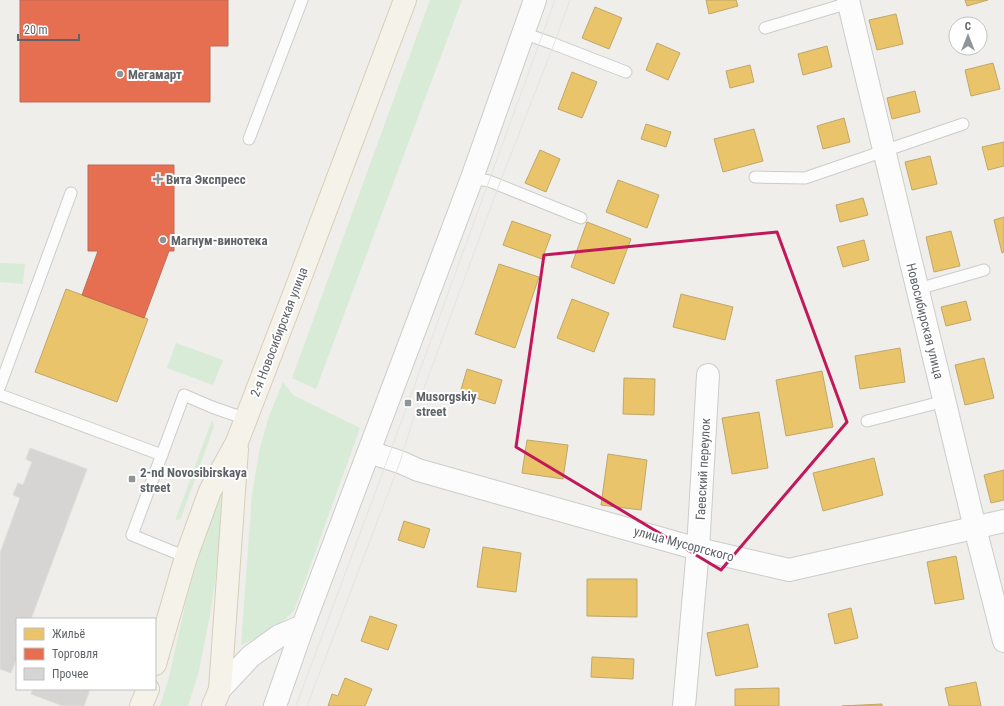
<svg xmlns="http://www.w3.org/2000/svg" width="1004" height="706" font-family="'Roboto Condensed',sans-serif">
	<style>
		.green { fill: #d8ebd6 }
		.homes { fill: #e9c46a; stroke: #c0a769 }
		.shops { fill: #e76f51; stroke: #be6b58 }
		.building { fill: #d6d5d3; stroke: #deddd9 }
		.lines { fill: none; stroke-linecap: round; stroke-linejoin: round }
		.lane-casing { stroke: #cbcccc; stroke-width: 13 }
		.street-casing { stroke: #cbcccc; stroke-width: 24 }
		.primary-casing { stroke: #d7ceb8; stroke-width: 24 }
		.lane { stroke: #fdfcfc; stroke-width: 11 }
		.street { stroke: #fdfcfc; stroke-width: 22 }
		.primary { stroke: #f4f2e9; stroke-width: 22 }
		.tram { stroke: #e4e4e4; stroke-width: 1 }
		.marked { fill: none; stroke: #c2185b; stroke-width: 3; stroke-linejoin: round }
		.poi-dot { fill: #919496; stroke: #fff; stroke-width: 1.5 }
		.labels { text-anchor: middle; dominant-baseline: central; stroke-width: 4; stroke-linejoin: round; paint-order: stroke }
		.poi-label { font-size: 13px; font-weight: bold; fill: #5f6368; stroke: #fff; text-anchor: start }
		.street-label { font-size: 13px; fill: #5f6368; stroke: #fff }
	</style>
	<rect width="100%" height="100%" fill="#efeeea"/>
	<g class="green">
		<path d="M 430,0 L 462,0 L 316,389 L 292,378 Z"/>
		<path d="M 0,263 L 25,264 L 23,284 L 0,282 Z"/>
		<path d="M 176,343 L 223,360 L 213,385 L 167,368 Z"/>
		<path d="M 283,382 L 293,395 L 360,428 L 294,611 L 272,631 L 241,645 L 252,494 L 260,447 L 269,416 Z"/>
		<path d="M 212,420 L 214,426 L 181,518 L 175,521 Z"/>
		<path d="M 223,480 L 218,560 L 210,615 L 199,671 L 188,706 L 160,706 L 169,677 L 186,601 L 205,535 Z"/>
	</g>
	<g class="homes">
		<path d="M 706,0 L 736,0 L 738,6 L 709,14 Z"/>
		<path d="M 965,0 L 988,0 L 967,6 Z"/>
		<path d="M 595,7 L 622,18 L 609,49 L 582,38 Z"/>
		<path d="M 896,14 L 903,44 L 877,50 L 869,20 Z"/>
		<path d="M 657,43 L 680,53 L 668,80 L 646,70 Z"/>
		<path d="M 827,46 L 832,67 L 803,75 L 798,54 Z"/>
		<path d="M 993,63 L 1000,89 L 971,96 L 965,70 Z"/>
		<path d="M 750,65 L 754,82 L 730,88 L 726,71 Z"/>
		<path d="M 572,72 L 597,82 L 582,118 L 558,109 Z"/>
		<path d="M 915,91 L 920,112 L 892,119 L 887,98 Z"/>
		<path d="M 844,118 L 850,142 L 823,149 L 817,126 Z"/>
		<path d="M 646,124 L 671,132 L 666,147 L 641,139 Z"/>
		<path d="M 754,129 L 763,161 L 723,172 L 714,139 Z"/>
		<path d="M 1004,142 L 1004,166 L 988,170 L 982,147 Z"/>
		<path d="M 540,150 L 560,159 L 546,192 L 525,183 Z"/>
		<path d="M 930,156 L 937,184 L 912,190 L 905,162 Z"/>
		<path d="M 618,180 L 659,195 L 647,228 L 606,212 Z"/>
		<path d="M 863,198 L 868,215 L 840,222 L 836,205 Z"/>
		<path d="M 1004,217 L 1004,252 L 1002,253 L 994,220 Z"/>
		<path d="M 512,221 L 551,235 L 542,259 L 503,245 Z"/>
		<path d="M 587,222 L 631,239 L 614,284 L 571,267 Z"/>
		<path d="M 951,231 L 960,266 L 934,272 L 926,237 Z"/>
		<path d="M 864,240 L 869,260 L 843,267 L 837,247 Z"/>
		<path d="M 499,264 L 539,277 L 515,348 L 475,334 Z"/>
		<path d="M 66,289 L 148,319 L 117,402 L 35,372 Z"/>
		<path d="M 681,294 L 733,307 L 725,340 L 673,327 Z"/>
		<path d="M 572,299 L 609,313 L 594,352 L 557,338 Z"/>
		<path d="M 966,301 L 971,320 L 946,326 L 941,307 Z"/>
		<path d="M 900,348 L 905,382 L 860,389 L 855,356 Z"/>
		<path d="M 984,358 L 994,398 L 965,405 L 955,365 Z"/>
		<path d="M 467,369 L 502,380 L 495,404 L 460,393 Z"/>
		<path d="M 822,371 L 833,427 L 786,436 L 776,380 Z"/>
		<path d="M 624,378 L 655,379 L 654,415 L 623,414 Z"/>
		<path d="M 759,412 L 768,468 L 732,474 L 722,418 Z"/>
		<path d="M 527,440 L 568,445 L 563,479 L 522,473 Z"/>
		<path d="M 608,454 L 647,460 L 641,510 L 601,505 Z"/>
		<path d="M 874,458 L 883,495 L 823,511 L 813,473 Z"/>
		<path d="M 1004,470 L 1004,500 L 991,503 L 984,475 Z"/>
		<path d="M 404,521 L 430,529 L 424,548 L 398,540 Z"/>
		<path d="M 483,547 L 521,553 L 516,592 L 477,587 Z"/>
		<path d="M 956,556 L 964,599 L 935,604 L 927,562 Z"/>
		<path d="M 587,579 L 637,579 L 637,617 L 587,616 Z"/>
		<path d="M 851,608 L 858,638 L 835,644 L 828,614 Z"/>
		<path d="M 370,616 L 397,625 L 388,650 L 361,641 Z"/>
		<path d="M 748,624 L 758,667 L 716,676 L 707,633 Z"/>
		<path d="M 592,657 L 634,659 L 633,679 L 591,677 Z"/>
		<path d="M 345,678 L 372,689 L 365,706 L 328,706 L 332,694 L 338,696 Z"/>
		<path d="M 976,682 L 981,706 L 949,706 L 945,688 Z"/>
		<path d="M 779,688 L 779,706 L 735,706 L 735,689 Z"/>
		<path d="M 882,704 L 882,706 L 842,706 Z"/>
	</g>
	<g class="shops">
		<path d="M 20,0 L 228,0 L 228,46 L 210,46 L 210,102 L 20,102 Z"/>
		<path d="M 88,165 L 174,165 L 174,251 L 169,251 L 144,318 L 82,295 L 98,251 L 88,251 Z"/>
	</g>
	<g class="building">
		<path d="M 30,448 L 87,469 L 31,619 L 17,619 L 17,657 L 11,673 L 0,669 L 0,553 L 20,498 L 13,495 L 18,483 L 23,485 L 32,462 L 26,459 Z"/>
		<path d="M 33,689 L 90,689 L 84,706 L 63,706 L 31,694 Z"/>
	</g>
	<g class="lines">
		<g class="lane-casing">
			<g id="lane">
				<path d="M 765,28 L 852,2"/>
				<path d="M 523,33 L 554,44 L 626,72"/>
				<path d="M 249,139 L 302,0"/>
				<path d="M 755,177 L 805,178 L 963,124"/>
				<path d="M 472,178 L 489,181 L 581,218"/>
				<path d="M 918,289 L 984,270"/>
				<path d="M 0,386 L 71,193"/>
				<path d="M 0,395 L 162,455"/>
				<path d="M 867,421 L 945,401"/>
				<path d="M 186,557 L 132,535 L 184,395 L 212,407 L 246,419"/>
			</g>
		</g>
		<g class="street-casing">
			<g id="street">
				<path d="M 848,0 L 975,528 L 1004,641"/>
				<path d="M 369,452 L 400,462 L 418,470 L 698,549 L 789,570 L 1004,521"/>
				<path d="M 220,689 L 251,656 L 279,636 L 303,626"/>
				<path d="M 275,706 L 303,626 L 472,178 L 535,0"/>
				<path d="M 684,706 L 698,549 L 708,375"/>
			</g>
		</g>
		<g class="primary-casing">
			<g id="primary">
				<path d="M 155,664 L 186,557 L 210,491 L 237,442 L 299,281 L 405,0"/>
				<path d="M 141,706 L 148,689"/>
				<path d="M 213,706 L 220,689 L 237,449"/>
			</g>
		</g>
		<use href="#lane" class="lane"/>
		<use href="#street" class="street"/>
		<use href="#primary" class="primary"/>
		<g class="tram">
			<path d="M 296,706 L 388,458 L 555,0"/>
			<path d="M 307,706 L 400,462 L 416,410 L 499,185 L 554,44 L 570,0"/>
		</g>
	</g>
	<path class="marked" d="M 777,232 L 847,422 L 721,570 L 516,447 L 544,255 Z"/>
	<g class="poi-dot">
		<circle cx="120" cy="74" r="4"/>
		<path d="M156 173h4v4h4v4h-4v4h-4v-4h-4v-4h4z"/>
		<circle cx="163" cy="240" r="4"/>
		<rect x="404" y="399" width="8" height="8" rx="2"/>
		<rect x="128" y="475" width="8" height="8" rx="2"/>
	</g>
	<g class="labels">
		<g class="poi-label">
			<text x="128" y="74">Мегамарт</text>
			<text x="166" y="179">Вита Экспресс</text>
			<text x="171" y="240">Магнум-винотека</text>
			<text x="416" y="396">Musorgskiy<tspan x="416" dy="15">street</tspan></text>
			<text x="140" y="472">2-nd Novosibirskaya<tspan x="140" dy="15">street</tspan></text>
		</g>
		<g class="street-label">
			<text transform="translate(925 321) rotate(76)">Новосибирская улица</text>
			<text transform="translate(279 332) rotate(-69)">2-я Новосибирская улица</text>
			<text transform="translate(703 469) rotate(-87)">Гаевский переулок</text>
			<text transform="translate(684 544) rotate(15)">улица Мусоргского</text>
		</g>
	</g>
	<rect x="16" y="618" width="140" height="72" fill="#ffffff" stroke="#bfc1c3"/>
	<rect x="24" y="628" width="20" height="12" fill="#e9c46a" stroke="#bfc1c3"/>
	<text x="52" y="638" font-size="12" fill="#5f6368">Жильё</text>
	<rect x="24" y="648" width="20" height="12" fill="#e76f51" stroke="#bfc1c3"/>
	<text x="52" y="658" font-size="12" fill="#5f6368">Торговля</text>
	<rect x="24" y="668" width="20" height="12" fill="#d6d5d3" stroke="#bfc1c3"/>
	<text x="52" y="678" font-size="12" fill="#5f6368">Прочее</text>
	<g transform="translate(968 36)"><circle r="19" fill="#ffffff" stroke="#bfc1c3"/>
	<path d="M0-3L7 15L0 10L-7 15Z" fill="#919496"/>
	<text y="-6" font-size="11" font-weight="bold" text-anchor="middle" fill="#5f6368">С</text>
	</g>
	<path d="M18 34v6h61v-6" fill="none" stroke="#5f6368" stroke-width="2"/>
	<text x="24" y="34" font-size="12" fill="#5f6368" stroke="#ffffff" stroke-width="3" paint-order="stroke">20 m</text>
</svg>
